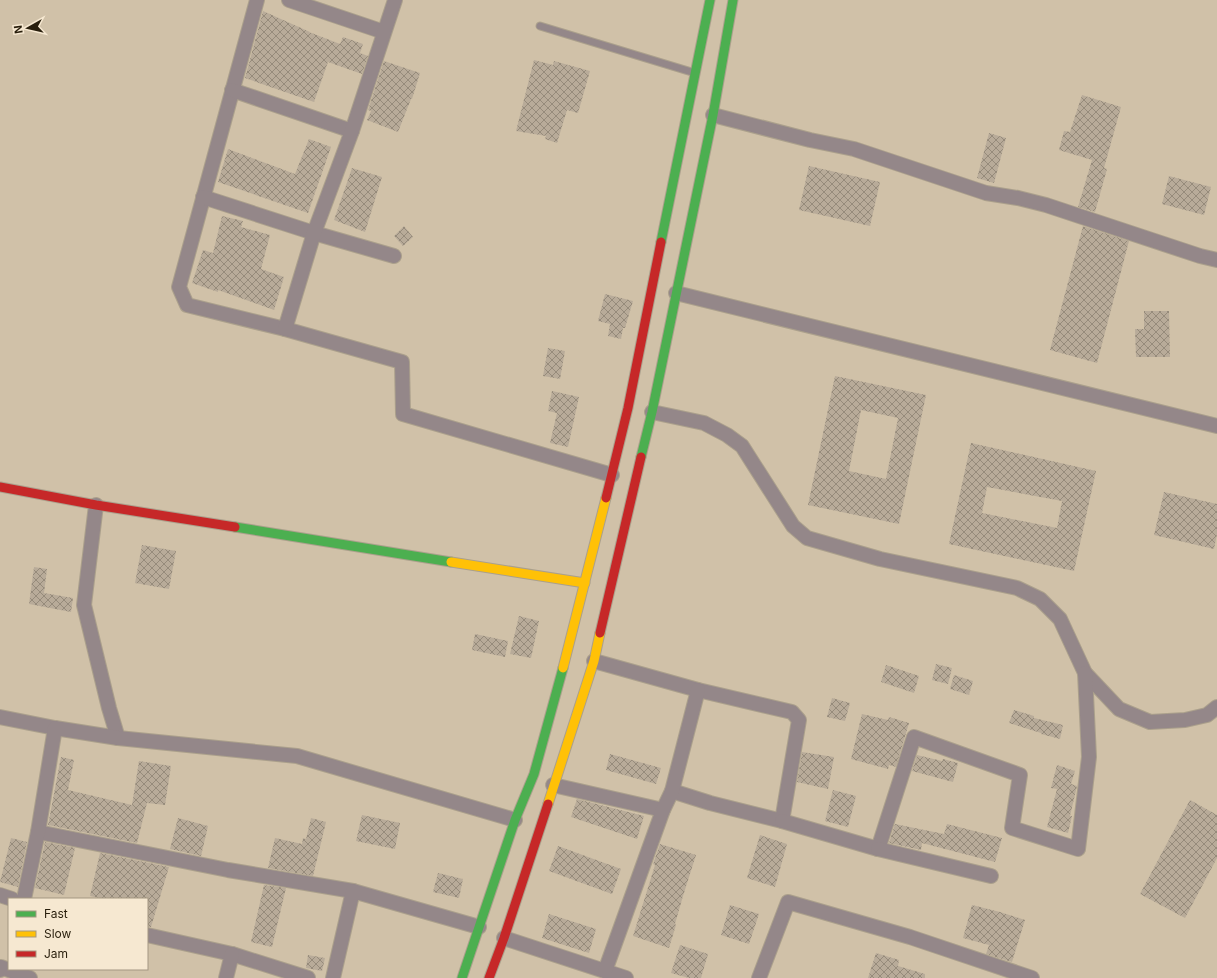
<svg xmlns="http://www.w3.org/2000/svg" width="1217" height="978" font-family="Inter,sans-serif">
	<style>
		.building { fill: url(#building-cross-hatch); fill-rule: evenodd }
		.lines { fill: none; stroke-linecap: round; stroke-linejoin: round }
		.lane-casing { stroke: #aba08c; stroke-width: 9 }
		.street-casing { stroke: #aba08c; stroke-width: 16 }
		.fast-casing { stroke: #aba08c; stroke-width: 11 }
		.slow-casing { stroke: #aba08c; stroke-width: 11 }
		.jam-casing { stroke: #aba08c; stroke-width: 11 }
		.lane { stroke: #948789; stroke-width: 7 }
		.street { stroke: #948789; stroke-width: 14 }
		.fast { stroke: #4caf50; stroke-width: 9 }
		.slow { stroke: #ffc107; stroke-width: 9 }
		.jam { stroke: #c62828; stroke-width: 9 }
	</style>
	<defs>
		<pattern id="building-cross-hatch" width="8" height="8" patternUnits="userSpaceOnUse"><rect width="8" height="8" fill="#b8ab99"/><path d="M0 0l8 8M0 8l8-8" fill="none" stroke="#968b7b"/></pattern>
	</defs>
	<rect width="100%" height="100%" fill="#d0c1a8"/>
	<g class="building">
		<path d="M 263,11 L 310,32 L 309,32 L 340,44 L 343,37 L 363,44 L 360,53 L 368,56 L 362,74 L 328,62 L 314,102 L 245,78 Z"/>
		<path d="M 534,60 L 553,65 L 554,61 L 590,71 L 578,113 L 567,110 L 557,143 L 545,139 L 546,136 L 516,131 Z"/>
		<path d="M 384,61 L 420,73 L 412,99 L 411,99 L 398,132 L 367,120 L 371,111 L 368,110 Z"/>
		<path d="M 1082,95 L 1121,107 L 1104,168 L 1107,169 L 1095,212 L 1078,207 L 1092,160 L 1059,150 L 1064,131 L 1070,132 Z"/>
		<path d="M 989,133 L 1006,138 L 994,183 L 977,178 Z"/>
		<path d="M 309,139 L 331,147 L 308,213 L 218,182 L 228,149 L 295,174 Z"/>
		<path d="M 809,166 L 880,182 L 870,226 L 799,210 Z"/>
		<path d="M 352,168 L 382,177 L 365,232 L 334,220 Z"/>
		<path d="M 1169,176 L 1211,187 L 1204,215 L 1162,204 Z"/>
		<path d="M 222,216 L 243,221 L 241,227 L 270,235 L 261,269 L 284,277 L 274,310 L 218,290 L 218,292 L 192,283 L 203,250 L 213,253 Z"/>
		<path d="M 404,226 L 413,237 L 403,246 L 394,236 Z"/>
		<path d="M 1083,226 L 1129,241 L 1097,363 L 1050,350 Z"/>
		<path d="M 605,294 L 633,301 L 625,328 L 623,328 L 621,339 L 608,336 L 610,324 L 598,321 Z"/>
		<path d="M 1144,311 L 1169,311 L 1170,357 L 1136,357 L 1135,329 L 1144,329 Z"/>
		<path d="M 548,348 L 565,351 L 560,379 L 543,376 Z"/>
		<path d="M 835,376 L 926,395 L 899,524 L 808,505 ZM 861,410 L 898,418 L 886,479 L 849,471 Z"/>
		<path d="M 552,391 L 579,397 L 568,447 L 550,443 L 557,413 L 548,411 Z"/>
		<path d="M 971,443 L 1096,471 L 1074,571 L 949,544 ZM 987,487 L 1062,501 L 1057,528 L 982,513 Z"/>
		<path d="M 1164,492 L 1217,504 L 1217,534 L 1214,549 L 1154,535 Z"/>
		<path d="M 142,545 L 176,551 L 169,589 L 135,583 Z"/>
		<path d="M 34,567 L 47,569 L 44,593 L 73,598 L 71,612 L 29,604 Z"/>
		<path d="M 519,616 L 539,621 L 531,658 L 510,654 Z"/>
		<path d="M 475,634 L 508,641 L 505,657 L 472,650 Z"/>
		<path d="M 936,664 L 952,668 L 948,684 L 932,680 Z"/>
		<path d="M 886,665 L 919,676 L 914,693 L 881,682 Z"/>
		<path d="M 954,675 L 973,681 L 969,695 L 950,689 Z"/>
		<path d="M 832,698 L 850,703 L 845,721 L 827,717 Z"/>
		<path d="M 1014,710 L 1034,716 L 1034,718 L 1063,725 L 1060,739 L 1041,734 L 1041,733 L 1009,723 Z"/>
		<path d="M 862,714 L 888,720 L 889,717 L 909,723 L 896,767 L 889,765 L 888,769 L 851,759 Z"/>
		<path d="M 802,752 L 834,757 L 828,789 L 797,782 Z"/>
		<path d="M 610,754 L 661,768 L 656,784 L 606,770 Z"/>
		<path d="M 917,755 L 942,761 L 943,759 L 958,763 L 953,782 L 912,771 Z"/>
		<path d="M 61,757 L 74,760 L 68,790 L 132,805 L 139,761 L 171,766 L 165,805 L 147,803 L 137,843 L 48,825 Z"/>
		<path d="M 1057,765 L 1075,771 L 1071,784 L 1077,786 L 1070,816 L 1072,816 L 1068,833 L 1047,827 L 1057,789 L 1051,788 Z"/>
		<path d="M 833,790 L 856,796 L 848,827 L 825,821 Z"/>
		<path d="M 577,799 L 644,816 L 637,839 L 571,817 Z"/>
		<path d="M 1190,800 L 1217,815 L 1217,858 L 1185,918 L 1140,894 Z"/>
		<path d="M 362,815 L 400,823 L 395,849 L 356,841 Z"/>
		<path d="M 178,818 L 208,826 L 201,856 L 170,849 Z"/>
		<path d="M 311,818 L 326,822 L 313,876 L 268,868 L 275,838 L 302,844 L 303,838 L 306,839 Z"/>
		<path d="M 895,824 L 944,834 L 947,824 L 1002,838 L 995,862 L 922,843 L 921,850 L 889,843 Z"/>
		<path d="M 760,835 L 787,844 L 775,887 L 747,878 Z"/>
		<path d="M 11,838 L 27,842 L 18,887 L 0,882 Z"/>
		<path d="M 45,842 L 75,848 L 64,895 L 35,888 Z"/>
		<path d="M 660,844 L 696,855 L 683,896 L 675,924 L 676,925 L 669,948 L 633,936 L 655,865 L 653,864 Z"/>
		<path d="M 558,846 L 621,869 L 612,894 L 549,871 Z"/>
		<path d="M 100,853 L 169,867 L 151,927 L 147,927 L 147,899 L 104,899 L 90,896 Z"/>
		<path d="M 438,873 L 463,879 L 459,898 L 433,892 Z"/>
		<path d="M 264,885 L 286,888 L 272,947 L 251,942 Z"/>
		<path d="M 730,905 L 759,914 L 749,944 L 721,935 Z"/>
		<path d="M 972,905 L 1000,912 L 1025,920 L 1012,962 L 986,954 L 989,945 L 963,938 Z"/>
		<path d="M 549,914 L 596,929 L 589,953 L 542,938 Z"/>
		<path d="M 680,945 L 708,954 L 701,978 L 689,978 L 671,973 Z"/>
		<path d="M 876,953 L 899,960 L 898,966 L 925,974 L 925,978 L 868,978 Z"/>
		<path d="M 308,955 L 325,958 L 322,971 L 306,968 Z"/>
	</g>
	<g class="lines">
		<g class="lane-casing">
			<path id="lane" d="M 540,26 L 695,73"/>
		</g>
		<g class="street-casing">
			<g id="street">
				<path d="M 257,0 L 179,287 L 187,305 L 285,329 L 402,362 L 403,414 L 612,475"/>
				<path d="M 289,0 L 384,32"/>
				<path d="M 232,90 L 352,131"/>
				<path d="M 713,115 L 810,140 L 854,149 L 986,193 L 1018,198 L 1046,205 L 1200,256 L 1217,260"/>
				<path d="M 203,197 L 314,233 L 394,256"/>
				<path d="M 676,293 L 1217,426"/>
				<path d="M 285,329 L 314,233 L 352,131 L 395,0"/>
				<path d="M 652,412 L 704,423 L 727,435 L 742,446 L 793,526 L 807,538 L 880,559 L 1017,588 L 1040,599 L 1060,619 L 1085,673 L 1119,709 L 1150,722 L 1185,720 L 1207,715 L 1217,707"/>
				<path d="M 96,505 L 84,605 L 109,708 L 118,738"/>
				<path d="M 594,661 L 698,690 L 792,712 L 799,720 L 782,821 L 710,803 L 672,791"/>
				<path d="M 0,717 L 55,728"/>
				<path d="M 553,785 L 663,810"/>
				<path d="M 782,821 L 878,849 L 914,737 L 1020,775 L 1012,828 L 1078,849 L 1089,757 L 1085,673"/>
				<path d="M 38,832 L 228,870 L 353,891"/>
				<path d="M 878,849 L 991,876"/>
				<path d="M 0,895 L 12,899"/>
				<path d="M 24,899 L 38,832 L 55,728 L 118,738 L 297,756 L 515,820"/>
				<path d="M 147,935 L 232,954 L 308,978"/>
				<path d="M 504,938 L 626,978"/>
				<path d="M 0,970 L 1,967 L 30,978"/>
				<path d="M 605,971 L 663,810 L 672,791 L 698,690"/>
				<path d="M 226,978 L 232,954"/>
				<path d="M 333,978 L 353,891 L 479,927"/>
				<path d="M 759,978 L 788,902 L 910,937 L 1032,978"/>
			</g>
		</g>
		<g class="fast-casing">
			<g id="fast">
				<path d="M 661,242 L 710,0"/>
				<path d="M 641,457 L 652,412 L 713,115 L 733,0"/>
				<path d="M 235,527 L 451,562"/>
				<path d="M 462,978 L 515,820 L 534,774 L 563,668"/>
			</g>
		</g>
		<g class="slow-casing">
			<g id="slow">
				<path d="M 451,562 L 585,583"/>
				<path d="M 563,668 L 606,498"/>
				<path d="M 548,804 L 594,661 L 600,633"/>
			</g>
		</g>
		<g class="jam-casing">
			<g id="jam">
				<path d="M 0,487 L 96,505 L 235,527"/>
				<path d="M 606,498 L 628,408 L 661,242"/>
				<path d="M 600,633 L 641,457"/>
				<path d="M 489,978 L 504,938 L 548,804"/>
			</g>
		</g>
		<use href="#lane" class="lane"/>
		<use href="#street" class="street"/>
		<use href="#fast" class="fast"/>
		<use href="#slow" class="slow"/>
		<use href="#jam" class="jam"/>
	</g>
	<rect x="8" y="898" width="140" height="72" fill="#f6e8d1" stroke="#a49782"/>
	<rect x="16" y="911" width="20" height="6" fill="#4caf50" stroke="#a49782"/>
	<text x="44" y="918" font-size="12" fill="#281e0c">Fast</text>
	<rect x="16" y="931" width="20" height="6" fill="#ffc107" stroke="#a49782"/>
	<text x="44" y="938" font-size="12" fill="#281e0c">Slow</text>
	<rect x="16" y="951" width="20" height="6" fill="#c62828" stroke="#a49782"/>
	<text x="44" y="958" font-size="12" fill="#281e0c">Jam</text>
	<g transform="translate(28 28) rotate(262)" stroke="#f6e8d1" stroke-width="3" paint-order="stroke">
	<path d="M0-3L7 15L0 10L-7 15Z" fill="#281e0c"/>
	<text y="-6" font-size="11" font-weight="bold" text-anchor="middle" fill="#281e0c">N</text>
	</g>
</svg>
